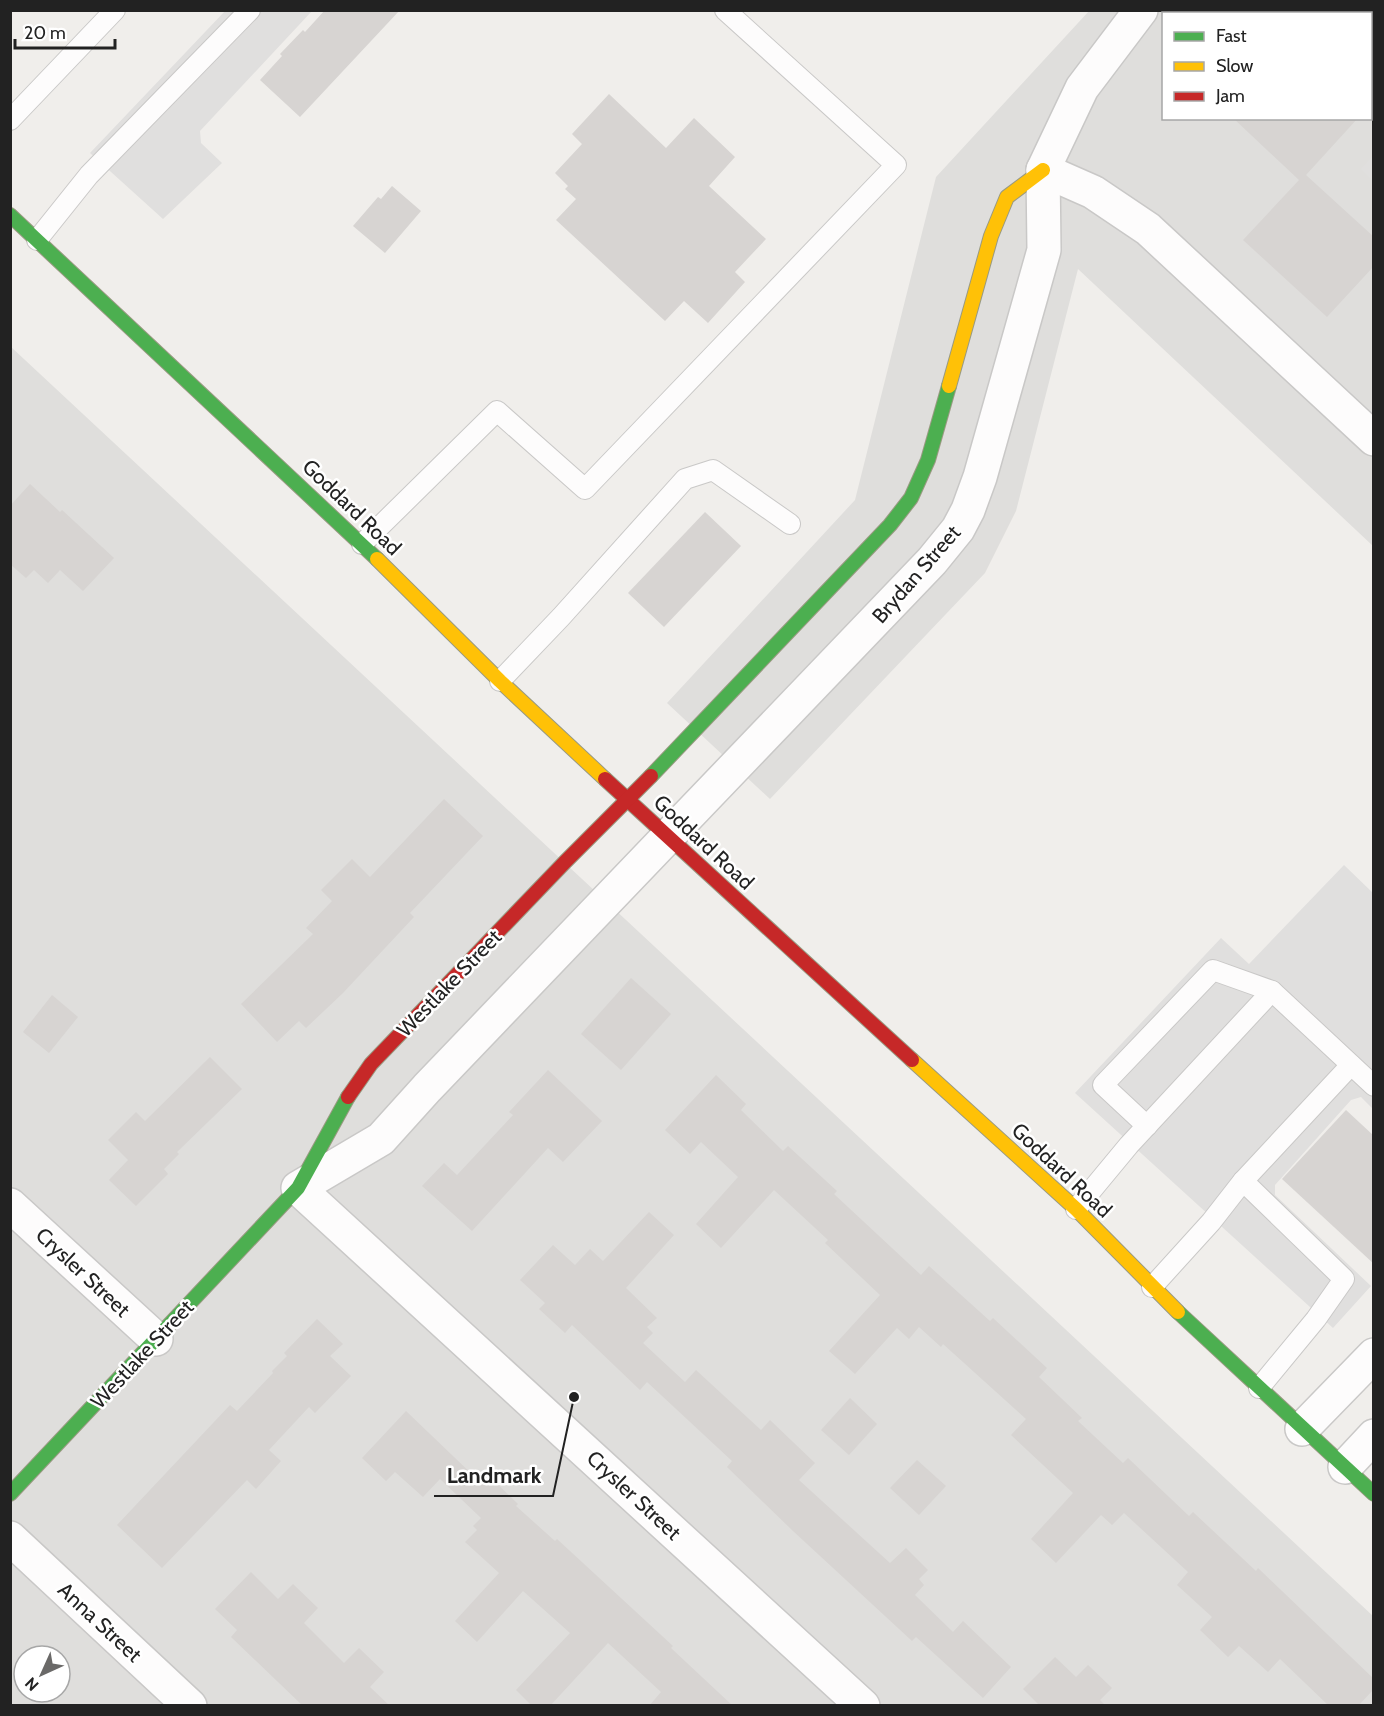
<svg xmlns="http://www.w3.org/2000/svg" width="1384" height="1716" font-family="Cabin,sans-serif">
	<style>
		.residential { fill: #dfdedc; fill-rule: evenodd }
		.parking { fill: #e0dfde }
		.building { fill: #d7d4d2 }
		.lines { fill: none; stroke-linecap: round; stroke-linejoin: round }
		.lane-casing { stroke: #c9c8c7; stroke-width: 22 }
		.street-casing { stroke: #c9c8c7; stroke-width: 36 }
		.fast-casing { stroke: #999a82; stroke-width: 16 }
		.slow-casing { stroke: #999a82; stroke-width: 16 }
		.jam-casing { stroke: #999a82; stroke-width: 16 }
		.lane { stroke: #fdfcfc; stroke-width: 20 }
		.street { stroke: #fdfcfc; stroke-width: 33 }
		.fast { stroke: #4caf50; stroke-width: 14 }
		.slow { stroke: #ffc107; stroke-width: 14 }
		.jam { stroke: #c62828; stroke-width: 14 }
		.labels { text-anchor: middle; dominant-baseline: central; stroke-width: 5; stroke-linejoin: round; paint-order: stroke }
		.street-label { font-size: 21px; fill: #222; stroke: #fff }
		.leader { fill: none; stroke: #222; stroke-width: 2 }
		.callout-dot { fill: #222; stroke: #fff; stroke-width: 2 }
		.callout-label { font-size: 22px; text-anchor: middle; font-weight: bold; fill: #222; stroke: #fff; stroke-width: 5; stroke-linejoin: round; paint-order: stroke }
	</style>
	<rect width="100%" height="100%" fill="#f0eeeb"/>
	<g class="residential">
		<path d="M 1089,11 L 1373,11 L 1373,546 L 1078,269 L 1016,511 L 985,573 L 770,799 L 667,703 L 855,500 L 936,177 ZM 1164,14 L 1370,14 L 1370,118 L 1164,118 Z"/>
		<path d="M 10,346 L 1373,1616 L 1373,1705 L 11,1705 ZM 24,1656 L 60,1656 L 60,1692 L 24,1692 Z"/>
	</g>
	<g class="parking">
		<path d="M 225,11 L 312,11 L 200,131 L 201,143 L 222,163 L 163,219 L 90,153 Z"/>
		<path d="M 1373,156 L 1373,181 L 1361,169 Z"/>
		<path d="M 1344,865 L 1373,893 L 1373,1109 L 1361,1097 L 1351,1100 L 1275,1185 L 1275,1195 L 1371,1286 L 1333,1328 L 1075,1093 L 1221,938 L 1249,964 Z"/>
	</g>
	<g class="building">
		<path d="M 325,10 L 400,10 L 300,117 L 260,80 L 282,56 L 280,54 L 303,30 L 305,32 Z"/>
		<path d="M 609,94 L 666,148 L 694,118 L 735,157 L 709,186 L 766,239 L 735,272 L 745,282 L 708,323 L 684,301 L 665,321 L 556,220 L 576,199 L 565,189 L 568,186 L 555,173 L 582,144 L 572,134 Z"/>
		<path d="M 1233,118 L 1358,118 L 1306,175 L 1374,237 L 1374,266 L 1327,317 L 1243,240 L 1299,180 Z"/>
		<path d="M 392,186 L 421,211 L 385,253 L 353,226 L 378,197 L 381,199 Z"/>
		<path d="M 30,484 L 60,512 L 62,510 L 114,558 L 83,591 L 60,570 L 48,583 L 34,570 L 26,578 L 10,564 L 10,506 Z"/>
		<path d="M 705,512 L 741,546 L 664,627 L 628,593 Z"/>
		<path d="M 444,799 L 483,836 L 410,913 L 414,917 L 343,993 L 306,1028 L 299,1021 L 277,1042 L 241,1004 L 313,934 L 306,928 L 332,901 L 321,890 L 352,859 L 370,877 Z"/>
		<path d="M 631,978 L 671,1014 L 621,1070 L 581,1034 Z"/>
		<path d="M 52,995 L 78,1017 L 49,1053 L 23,1032 Z"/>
		<path d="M 210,1057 L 242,1089 L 177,1152 L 179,1154 L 164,1169 L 168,1174 L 136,1206 L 109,1180 L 128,1160 L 108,1140 L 136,1112 L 145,1121 Z"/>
		<path d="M 548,1070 L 602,1121 L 563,1162 L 548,1148 L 472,1231 L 422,1186 L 444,1163 L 457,1175 L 513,1115 L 509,1112 Z"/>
		<path d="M 716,1075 L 746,1104 L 741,1110 L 783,1151 L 788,1146 L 837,1191 L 834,1194 L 921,1275 L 929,1266 L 990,1321 L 993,1318 L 1047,1368 L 1039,1377 L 1082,1418 L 1078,1421 L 1123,1463 L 1128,1458 L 1189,1516 L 1193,1512 L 1256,1571 L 1258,1568 L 1374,1679 L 1374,1689 L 1358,1706 L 1329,1706 L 1280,1659 L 1268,1672 L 1239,1646 L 1228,1657 L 1200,1630 L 1212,1617 L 1177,1585 L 1188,1572 L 1124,1513 L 1112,1525 L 1101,1515 L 1056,1563 L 1031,1539 L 1073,1493 L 1011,1435 L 1026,1419 L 943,1344 L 941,1347 L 919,1327 L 909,1339 L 897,1328 L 855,1374 L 829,1351 L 880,1295 L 825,1243 L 828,1240 L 774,1190 L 721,1248 L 696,1224 L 738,1177 L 701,1142 L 690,1154 L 665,1130 Z"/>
		<path d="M 1346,1110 L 1374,1136 L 1374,1264 L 1282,1179 Z"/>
		<path d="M 649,1212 L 674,1235 L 626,1288 L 657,1318 L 647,1327 L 653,1333 L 643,1343 L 685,1382 L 696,1370 L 761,1430 L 770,1420 L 815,1463 L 799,1480 L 890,1563 L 906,1548 L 928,1570 L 919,1579 L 924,1585 L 915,1595 L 953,1632 L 963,1621 L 1011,1667 L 983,1698 L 916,1637 L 912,1641 L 793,1531 L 727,1467 L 732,1461 L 647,1382 L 640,1390 L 572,1325 L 565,1333 L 539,1309 L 545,1303 L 520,1280 L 553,1245 L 575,1265 L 590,1249 L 603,1261 Z"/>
		<path d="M 317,1319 L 343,1344 L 330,1356 L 351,1376 L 315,1413 L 309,1407 L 269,1450 L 281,1461 L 256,1489 L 247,1480 L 162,1568 L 117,1525 L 230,1405 L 237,1411 L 273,1373 L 272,1371 L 287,1356 L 284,1353 Z"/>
		<path d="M 850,1398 L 877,1424 L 849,1455 L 821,1430 Z"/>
		<path d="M 406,1411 L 477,1479 L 484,1471 L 518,1504 L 516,1506 L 555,1541 L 557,1539 L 673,1646 L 671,1648 L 733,1706 L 649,1706 L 661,1692 L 608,1643 L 550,1706 L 532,1706 L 516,1690 L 570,1633 L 523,1591 L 477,1642 L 455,1621 L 499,1573 L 465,1542 L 477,1530 L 473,1526 L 481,1518 L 440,1479 L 423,1497 L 395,1472 L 386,1481 L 362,1458 Z"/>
		<path d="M 917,1460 L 946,1486 L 919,1515 L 890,1488 Z"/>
		<path d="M 251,1572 L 278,1599 L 293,1584 L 318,1608 L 304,1623 L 344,1663 L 359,1648 L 384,1672 L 370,1687 L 390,1706 L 303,1706 L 231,1637 L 237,1630 L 215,1609 Z"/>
		<path d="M 1055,1657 L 1076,1677 L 1088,1665 L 1112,1688 L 1100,1700 L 1106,1706 L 1040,1706 L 1023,1689 Z"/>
	</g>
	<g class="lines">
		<g class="lane-casing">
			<g id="lane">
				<path d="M 10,120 L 115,10"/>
				<path d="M 37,240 L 89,175 L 250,10"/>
				<path d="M 362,544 L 497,411 L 585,489 L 896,165 L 725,10"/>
				<path d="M 500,681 L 561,617 L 685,479 L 713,470 L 790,524"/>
				<path d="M 1147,1126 L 1103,1085 L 1213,970 L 1272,991 L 1374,1086"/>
				<path d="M 1243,1181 L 1344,1279 L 1316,1319 L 1259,1388"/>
				<path d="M 1076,1209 L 1129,1145 L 1272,991"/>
				<path d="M 1152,1287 L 1211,1222 L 1243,1181 L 1351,1065"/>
			</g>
		</g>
		<g class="street-casing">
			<g id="street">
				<path d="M 1337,10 L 1341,14"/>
				<path d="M 1370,41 L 1374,43"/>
				<path d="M 1043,170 L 1093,192 L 1148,229 L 1374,439"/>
				<path d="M 10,1205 L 156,1339"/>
				<path d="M 1302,1429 L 1374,1355"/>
				<path d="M 1345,1467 L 1374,1436"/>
				<path d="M 10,1538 L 190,1706"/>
				<path d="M 863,1706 L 298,1188 L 381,1139 L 427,1088 L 932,561 L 958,529 L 968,510 L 980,477 L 1044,250 L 1043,170 L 1082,88 L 1141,10"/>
			</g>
		</g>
		<g class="fast-casing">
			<g id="fast">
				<path d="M 10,215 L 377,559"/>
				<path d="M 651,776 L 890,525 L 911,498 L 928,460 L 949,386"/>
				<path d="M 1178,1312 L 1374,1494"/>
				<path d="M 10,1494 L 298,1188 L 348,1097"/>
			</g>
		</g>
		<g class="slow-casing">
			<g id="slow">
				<path d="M 949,386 L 991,236 L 1007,197 L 1043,170"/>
				<path d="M 377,559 L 500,681 L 605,779"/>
				<path d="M 912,1060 L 1076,1209 L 1178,1312"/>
			</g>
		</g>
		<g class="jam-casing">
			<g id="jam">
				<path d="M 605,779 L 912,1060"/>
				<path d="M 348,1097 L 371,1064 L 565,862 L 651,776"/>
			</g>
		</g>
		<use href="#lane" class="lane"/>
		<use href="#street" class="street"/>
		<use href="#fast" class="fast"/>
		<use href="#slow" class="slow"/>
		<use href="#jam" class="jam"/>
	</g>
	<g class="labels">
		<g class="street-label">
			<text transform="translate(352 507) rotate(44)">Goddard Road</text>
			<text transform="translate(916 574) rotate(-49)">Brydan Street</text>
			<text transform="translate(704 842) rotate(43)">Goddard Road</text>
			<text transform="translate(449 983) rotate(-46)">Westlake Street</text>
			<text transform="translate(1062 1170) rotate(43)">Goddard Road</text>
			<text transform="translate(83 1272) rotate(43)">Crysler Street</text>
			<text transform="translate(142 1354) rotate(-47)">Westlake Street</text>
			<text transform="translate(634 1495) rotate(43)">Crysler Street</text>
			<text transform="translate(100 1622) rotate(43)">Anna Street</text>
		</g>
	</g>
	<path class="leader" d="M574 1397L553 1496H434"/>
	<circle class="callout-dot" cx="574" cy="1397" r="6"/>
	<g class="callout-label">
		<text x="494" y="1483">Landmark</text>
	</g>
	<rect width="1384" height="1716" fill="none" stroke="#222222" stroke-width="24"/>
	<rect x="1162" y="12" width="210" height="108" fill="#ffffff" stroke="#a7a7a7" stroke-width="1.5"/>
	<rect x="1174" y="32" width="30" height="9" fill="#4caf50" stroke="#a7a7a7" stroke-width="1.5"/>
	<text x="1216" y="42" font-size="18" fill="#222222">Fast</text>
	<rect x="1174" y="62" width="30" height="9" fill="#ffc107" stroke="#a7a7a7" stroke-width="1.5"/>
	<text x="1216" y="72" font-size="18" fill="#222222">Slow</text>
	<rect x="1174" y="92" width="30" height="9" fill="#c62828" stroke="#a7a7a7" stroke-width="1.5"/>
	<text x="1216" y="102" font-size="18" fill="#222222">Jam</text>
	<g transform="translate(42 1674) rotate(225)"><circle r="28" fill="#ffffff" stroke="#a7a7a7" stroke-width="1.5"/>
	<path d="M0-4.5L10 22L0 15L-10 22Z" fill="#6a6968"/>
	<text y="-9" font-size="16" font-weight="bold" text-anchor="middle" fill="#222222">N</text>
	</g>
	<path d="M15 39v9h100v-9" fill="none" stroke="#222222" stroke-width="3"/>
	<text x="24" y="39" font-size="18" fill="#222222" stroke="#ffffff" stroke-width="4.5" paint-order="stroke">20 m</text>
</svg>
